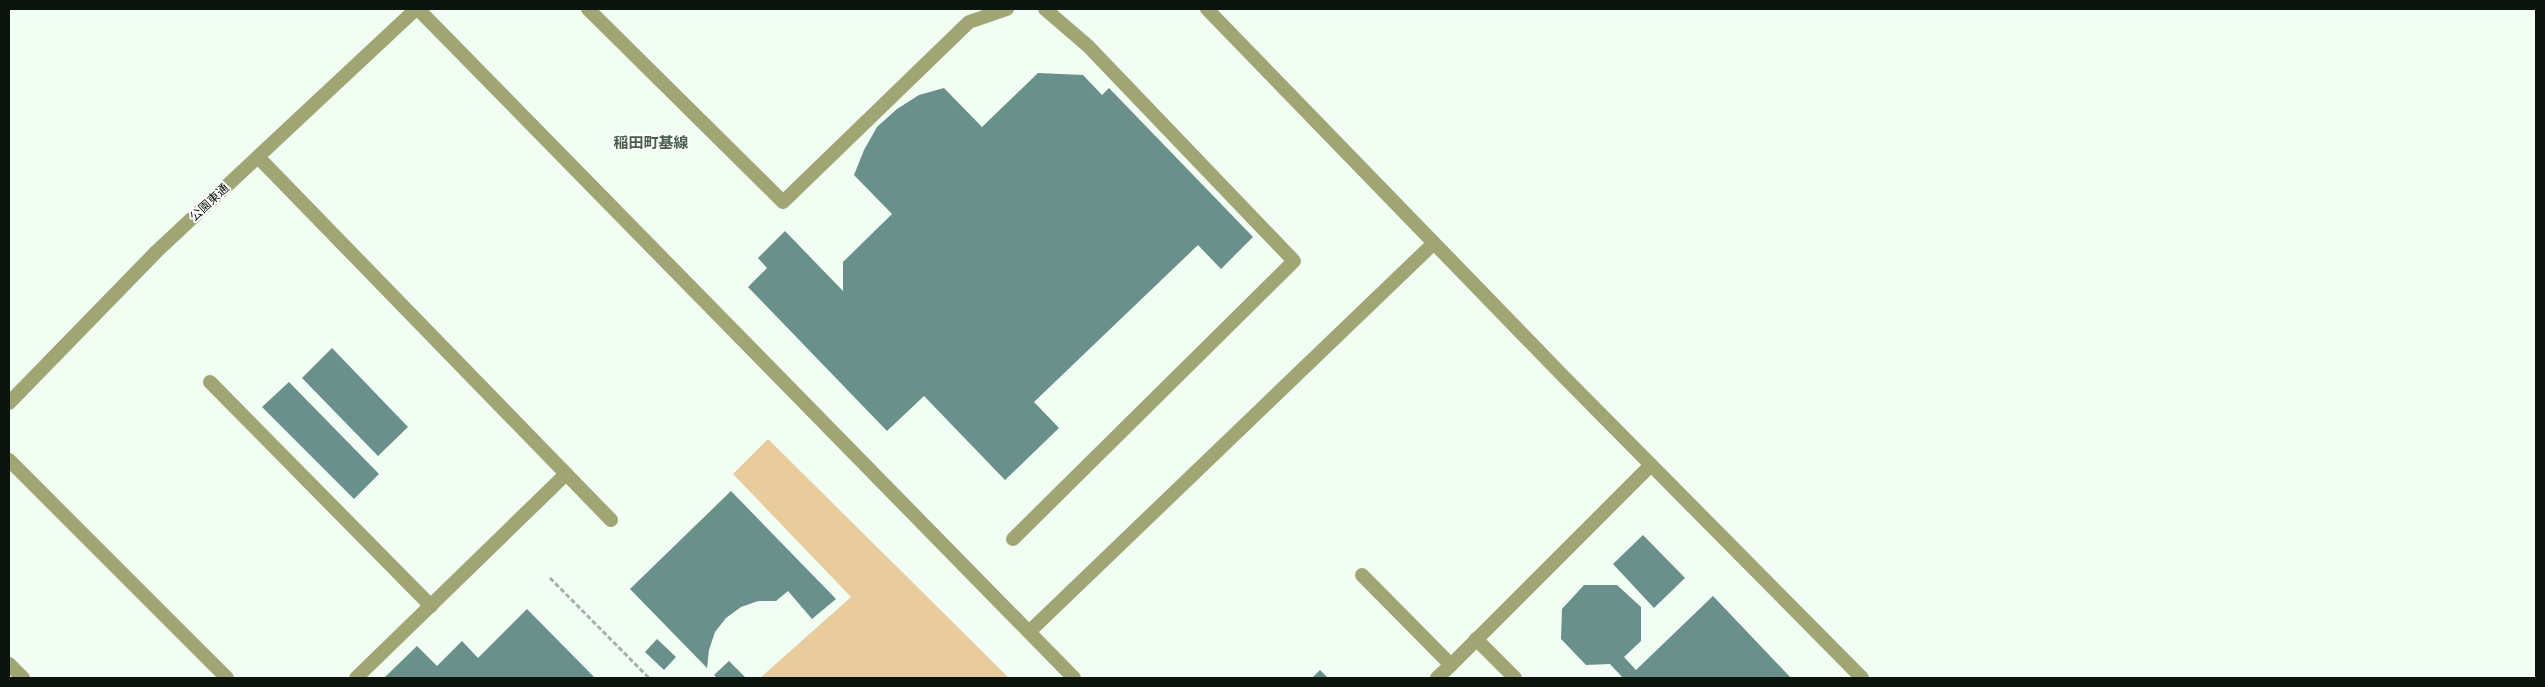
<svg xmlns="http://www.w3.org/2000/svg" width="2545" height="687" font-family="Merriweather,'Noto Sans JP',serif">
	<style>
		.green { fill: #e8cc9d }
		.building { fill: #69908a }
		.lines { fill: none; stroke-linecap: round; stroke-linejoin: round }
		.path { stroke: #a8b2aa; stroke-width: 3; stroke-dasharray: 5 2.5; stroke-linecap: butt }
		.service { stroke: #9fa674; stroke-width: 14 }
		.tertiary { stroke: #9fa674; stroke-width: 14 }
		.labels { text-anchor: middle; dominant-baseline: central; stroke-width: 4; stroke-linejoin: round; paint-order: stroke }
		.street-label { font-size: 12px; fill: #0c150d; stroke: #fff }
		.quarter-label { font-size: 15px; font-weight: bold; fill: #465e4a; stroke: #fff }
	</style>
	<rect width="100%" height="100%" fill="#f2fdf4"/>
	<path class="green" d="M 768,439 L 1009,678 L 760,678 L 851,597 L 733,474 Z"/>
	<g class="building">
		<path d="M 1038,73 L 1083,75 L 1102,95 L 1109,88 L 1253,237 L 1221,269 L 1198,245 L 1034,402 L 1059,428 L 1005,480 L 924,396 L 887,431 L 748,287 L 767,268 L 758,258 L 785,231 L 843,291 L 843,262 L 892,214 L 854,175 L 864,150 L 877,127 L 897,109 L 919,95 L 944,88 L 982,127 Z"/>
		<path d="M 332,348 L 408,427 L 378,456 L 302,378 Z"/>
		<path d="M 289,382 L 379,474 L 354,499 L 262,407 Z"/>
		<path d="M 731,491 L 836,599 L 812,619 L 788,591 L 776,601 L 758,601 L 741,607 L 726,618 L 715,632 L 709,650 L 707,668 L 630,589 Z"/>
		<path d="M 1643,535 L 1685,578 L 1654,608 L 1613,564 Z"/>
		<path d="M 1584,585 L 1617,585 L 1641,607 L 1641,641 L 1624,657 L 1636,670 L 1713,596 L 1791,678 L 1623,678 L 1610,664 L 1586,665 L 1561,639 L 1562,609 Z"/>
		<path d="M 527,609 L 595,678 L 384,678 L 417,646 L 437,666 L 462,641 L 478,658 Z"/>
		<path d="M 657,639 L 676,657 L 664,670 L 645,652 Z"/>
		<path d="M 729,661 L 746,678 L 717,678 L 714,675 Z"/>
		<path d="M 1320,670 L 1328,678 L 1312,678 Z"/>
	</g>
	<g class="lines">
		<path class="path" d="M 550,578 L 649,678"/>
		<g class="service">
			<path d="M 418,9 L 1074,678"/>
			<path d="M 588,9 L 783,202 L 969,22 L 1007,9"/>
			<path d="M 1207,9 L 1564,377 L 1862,678"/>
			<path d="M 258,157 L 611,520"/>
			<path d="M 210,382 L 431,606"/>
			<path d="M 9,460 L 227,678"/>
			<path d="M 1013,539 L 1294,261 L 1088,46 L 1045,9"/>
			<path d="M 1362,575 L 1451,665 L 1651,465"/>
			<path d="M 1029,632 L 1434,243"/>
			<path d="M 1476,639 L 1515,678"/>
			<path d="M 9,664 L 23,678"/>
			<path d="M 356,678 L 566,474"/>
			<path d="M 1437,678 L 1451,665"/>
		</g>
		<path class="tertiary" d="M 9,403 L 157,251 L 416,9"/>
	</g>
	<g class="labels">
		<g class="street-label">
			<text transform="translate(209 202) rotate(-43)">公園東通</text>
		</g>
		<g class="quarter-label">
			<text x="651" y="142">稲田町基線</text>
		</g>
	</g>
	<rect width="2545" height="687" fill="none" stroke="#0c150d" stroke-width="20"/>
</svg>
